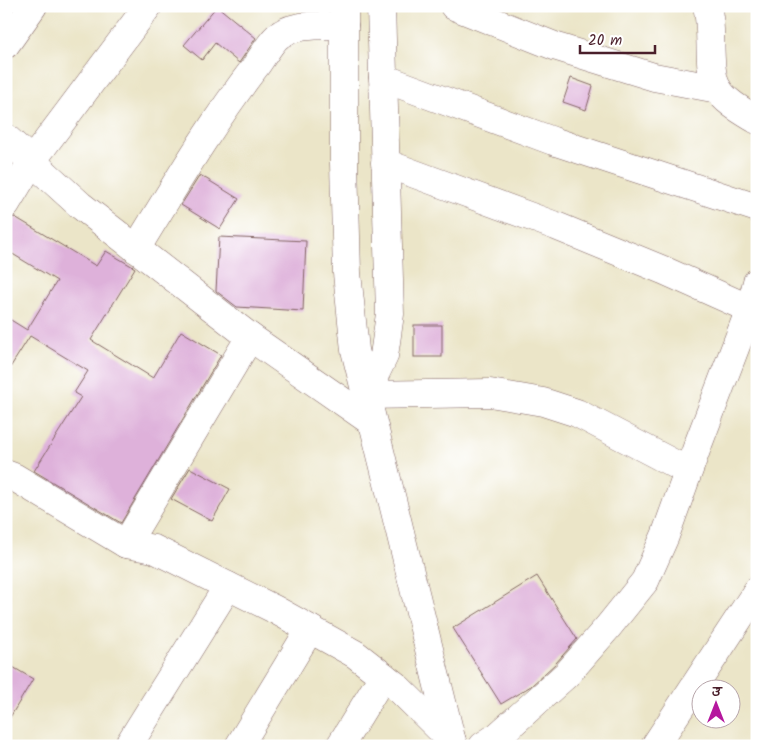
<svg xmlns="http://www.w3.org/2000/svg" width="763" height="752" font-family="Kalam,'Playpen Sans Deva',sans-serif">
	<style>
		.building { fill: #deb1da }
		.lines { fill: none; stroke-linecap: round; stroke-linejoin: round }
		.minor-casing { stroke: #826462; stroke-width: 29 }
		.minor { stroke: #fff; stroke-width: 28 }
	</style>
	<rect width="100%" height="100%" fill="#fff"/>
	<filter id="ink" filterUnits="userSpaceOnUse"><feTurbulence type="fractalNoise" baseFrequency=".02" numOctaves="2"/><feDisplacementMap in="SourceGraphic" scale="10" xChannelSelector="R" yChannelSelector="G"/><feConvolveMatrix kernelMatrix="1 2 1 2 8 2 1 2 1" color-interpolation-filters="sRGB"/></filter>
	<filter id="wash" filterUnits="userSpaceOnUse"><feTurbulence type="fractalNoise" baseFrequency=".0096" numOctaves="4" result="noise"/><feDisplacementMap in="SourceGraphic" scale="20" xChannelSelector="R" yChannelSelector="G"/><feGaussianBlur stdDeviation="1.12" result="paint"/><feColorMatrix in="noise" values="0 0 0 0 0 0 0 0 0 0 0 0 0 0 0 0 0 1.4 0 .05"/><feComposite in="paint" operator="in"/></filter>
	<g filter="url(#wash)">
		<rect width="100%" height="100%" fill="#ebe5c8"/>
		<g id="blocks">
			<g class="building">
				<path d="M 217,6 L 256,38 L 239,63 L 215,43 L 202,60 L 184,45 Z"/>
				<path d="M 571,78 L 593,86 L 586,110 L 563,102 Z"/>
				<path d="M 200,175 L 239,199 L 220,229 L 181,205 Z"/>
				<path d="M 15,217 L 96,266 L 106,251 L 135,268 L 91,340 L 153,378 L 181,331 L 221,355 L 121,523 L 34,471 L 81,397 L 74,393 L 88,371 L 30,336 L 6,374 L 6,317 L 27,330 L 57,281 L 6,250 L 6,220 Z"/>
				<path d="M 219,237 L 306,241 L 303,311 L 237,307 L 216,291 Z"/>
				<rect x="414" y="325" width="28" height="32"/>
				<path d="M 190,468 L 230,489 L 212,521 L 171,499 Z"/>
				<path d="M 537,576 L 577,639 L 556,663 L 531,686 L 501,704 L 453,628 Z"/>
				<path d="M 6,663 L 33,679 L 6,724 Z"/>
			</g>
		</g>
	</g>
	<g filter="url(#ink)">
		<use href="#blocks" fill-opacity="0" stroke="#826462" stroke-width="1"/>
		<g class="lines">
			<g class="minor-casing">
				<g id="minor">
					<path d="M 344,6 L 344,163 L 347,273 L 355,350 L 453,746"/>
					<path d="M 381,6 L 390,314 L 384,356 L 365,395 L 490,393 L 543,402 L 577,413 L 688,471"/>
					<path d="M 454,6 L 557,47 L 654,77 L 718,89"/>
					<path d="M 707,6 C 714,32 706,65 717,88 C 725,102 744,112 757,120"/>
					<path d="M 6,44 L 33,6"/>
					<path d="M 383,78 L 553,141 L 757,208"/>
					<path d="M 6,138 L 80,205 L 250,337 L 372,422"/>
					<path d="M 385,163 L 556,226 L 663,270 L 750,309"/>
					<path d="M 6,204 L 32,161 L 148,6"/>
					<path d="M 136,249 C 174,187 211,124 255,67 C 262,58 272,39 281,34 C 299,23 324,26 344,25"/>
					<path d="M 6,474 L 14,477 L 126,544 L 154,549 L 274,609 L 355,654 L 396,686 L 452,741"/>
					<path d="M 126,544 L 250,337"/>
					<path d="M 128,746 L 228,586"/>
					<path d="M 239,746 L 310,629"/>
					<path d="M 340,746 L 383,676"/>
					<path d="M 483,746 L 498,736 L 567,674 L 608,627 L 645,581 L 665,536 L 699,442 L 750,309 L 757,282"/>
					<path d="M 655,746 L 757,591"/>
				</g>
			</g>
			<use href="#minor" class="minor"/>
		</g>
	</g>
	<rect width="763" height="752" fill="none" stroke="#fff" stroke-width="25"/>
	<g transform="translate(716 704)"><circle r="24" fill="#ffffff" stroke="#b7a5aa"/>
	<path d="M0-4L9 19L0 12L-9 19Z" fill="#b5179e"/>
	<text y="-8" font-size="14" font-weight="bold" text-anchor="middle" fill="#4a1f2b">उ</text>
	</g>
	<path d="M580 45v8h75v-8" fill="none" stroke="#4a1f2b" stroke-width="2.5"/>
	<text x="588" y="45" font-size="15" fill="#4a1f2b" stroke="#ffffff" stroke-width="4" paint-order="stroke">20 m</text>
</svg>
